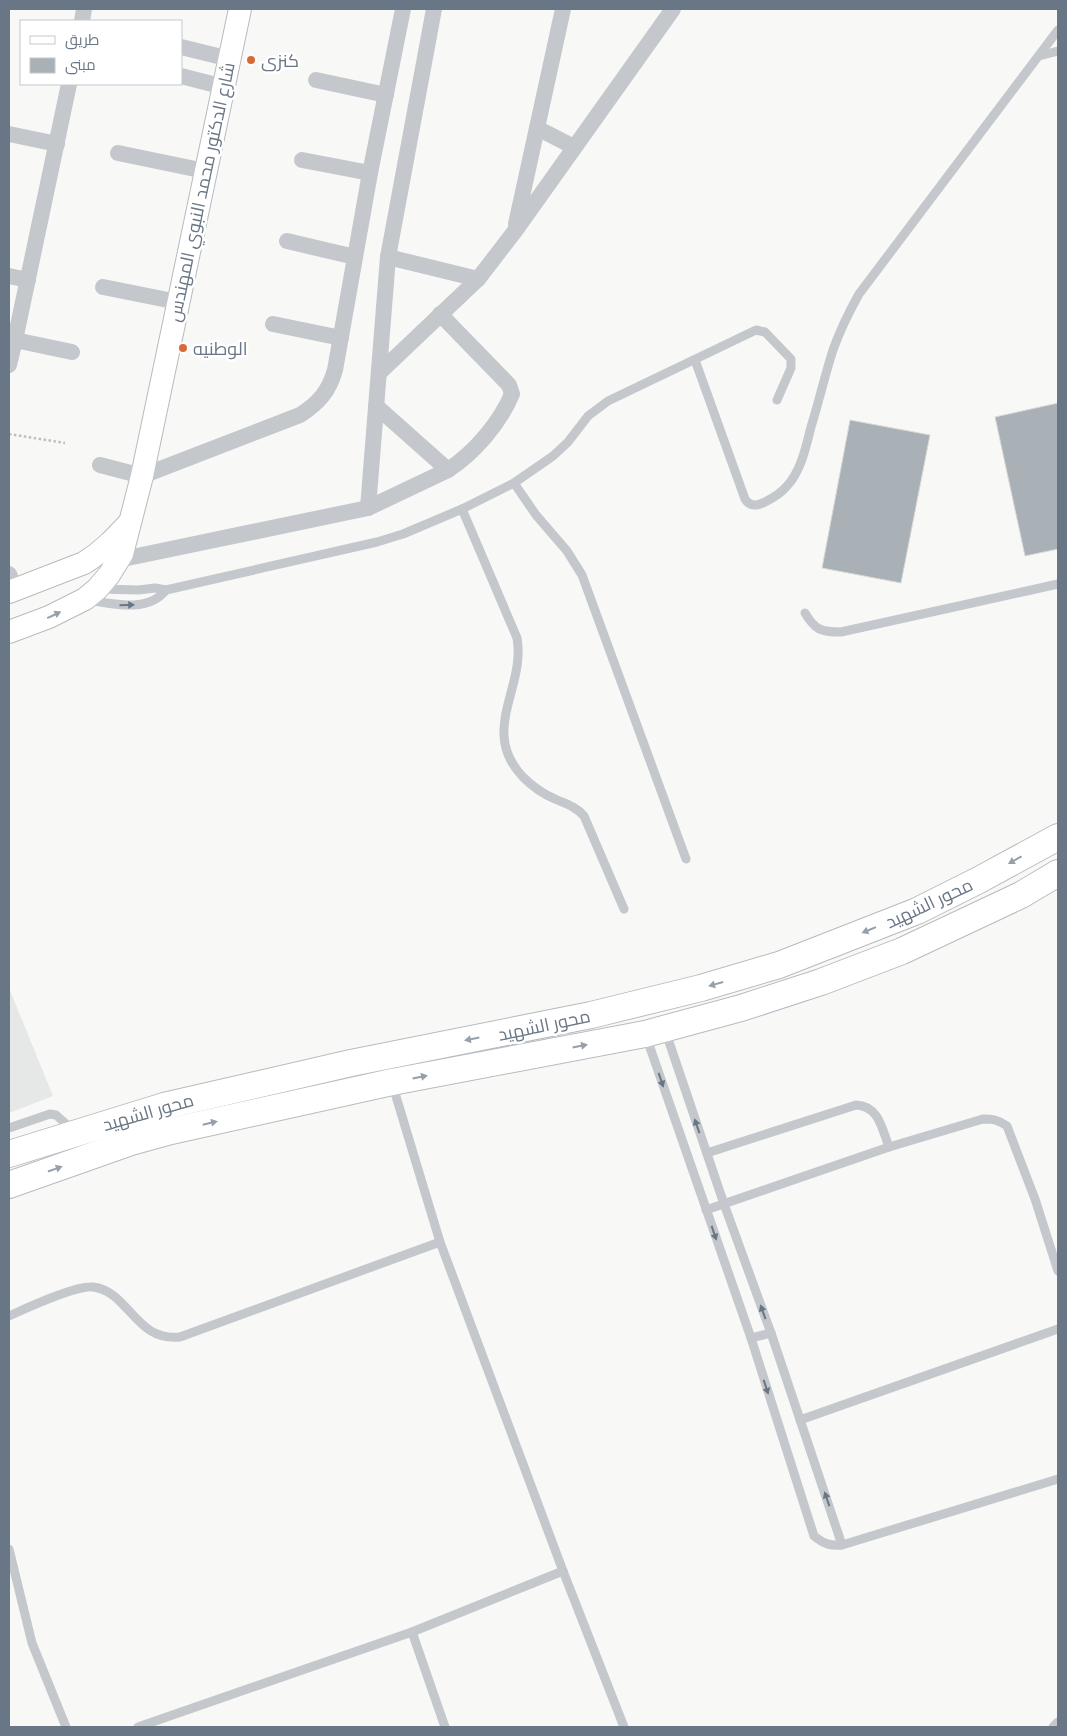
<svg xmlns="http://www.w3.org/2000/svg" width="1067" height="1736" font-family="'IBM Plex Sans',Cairo,sans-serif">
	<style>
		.built { fill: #e6e7e7 }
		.building { fill: #a9b0b6; stroke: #dadad8 }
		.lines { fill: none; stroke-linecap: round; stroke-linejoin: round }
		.secondary-casing { stroke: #b7bbbf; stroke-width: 24 }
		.primary-casing { stroke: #b7bbbf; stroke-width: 28 }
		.path { stroke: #bcbec1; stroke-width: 2.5; stroke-dasharray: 2.5 2.5; stroke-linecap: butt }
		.lane { stroke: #c4c7cb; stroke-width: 9 }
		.street { stroke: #c4c7cb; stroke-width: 16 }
		.secondary { stroke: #fff; stroke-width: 22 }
		.primary { stroke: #fff; stroke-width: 26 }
		.oneway { fill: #697685 }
		.oneway2 { fill: #969faa }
		.poi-dot { fill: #d96a35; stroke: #fff; stroke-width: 2 }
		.labels { text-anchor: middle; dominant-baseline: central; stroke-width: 5; stroke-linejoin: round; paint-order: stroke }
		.poi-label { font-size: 18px; fill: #697685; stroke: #fff; text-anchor: start }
		.street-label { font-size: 18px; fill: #697685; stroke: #fff }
	</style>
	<rect width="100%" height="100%" fill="#f8f8f6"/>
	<path class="built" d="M 9,988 L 53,1096 L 9,1113 Z"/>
	<g class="building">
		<path d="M 1058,403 L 1058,549 L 1025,556 L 995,417 Z"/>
		<path d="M 850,420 L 930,435 L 901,583 L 822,568 Z"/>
	</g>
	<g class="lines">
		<g class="secondary-casing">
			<g id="secondary">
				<path d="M 9,592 L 84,563 C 102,552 115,538 129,523"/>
				<path d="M 9,632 L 49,617 L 85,599 L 97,589 L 109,575 L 122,554 L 142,476 L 240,9"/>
			</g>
		</g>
		<g class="primary-casing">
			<g id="primary">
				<path d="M 9,1154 L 164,1106 L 351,1063 L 591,1015 L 701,988 L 779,965 L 917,911 L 979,880 L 1058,837"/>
				<path d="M 9,1185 L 131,1142 L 171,1131 L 392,1082 L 645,1034 L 741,1008 L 821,982 L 902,951 L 1021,895 L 1058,873"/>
			</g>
		</g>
		<path class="path" d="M 9,434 L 65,443"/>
		<g class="lane">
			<path d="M 1039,56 L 1058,51"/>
			<path d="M 695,360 L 745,499 C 750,507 758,506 765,502 C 773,498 781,493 787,486 C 801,471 806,447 811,427 C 819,401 825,375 833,350 C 840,330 849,312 859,294 L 1058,30"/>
			<path d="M 514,483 L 536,515 L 567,551 L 582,575 L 686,859"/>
			<path d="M 462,509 L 517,638 C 526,688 479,731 523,777 C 532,786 543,794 555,799 C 566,804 575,806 584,816 L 624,909"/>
			<path d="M 101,589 L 138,590 L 155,588 L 166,590 L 377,542 L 403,534 L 462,509 L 514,483 L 553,456 L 568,442 L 588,416 L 608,401 L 756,330 L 765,332 L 791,359 L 791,368 L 777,400"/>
			<path d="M 89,600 C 113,604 148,613 166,590"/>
			<path d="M 805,613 C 815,630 821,632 841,632 L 1058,584"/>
			<path d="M 665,1030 L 724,1204 L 771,1333 L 842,1545"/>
			<path d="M 646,1036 L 751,1338 L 814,1536 C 824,1544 830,1546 842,1545 L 1058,1479"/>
			<path d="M 392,1083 L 440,1242 L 563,1571 L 624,1727"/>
			<path d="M 9,1128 L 50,1114 L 56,1115 L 74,1131"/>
			<path d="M 707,1153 L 856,1105 C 879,1106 882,1129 889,1147"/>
			<path d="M 706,1210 L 889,1147 L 983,1119 C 993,1119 999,1120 1007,1126 L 1035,1199 L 1058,1271"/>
			<path d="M 9,1316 C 27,1308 76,1285 93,1287 C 129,1291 135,1342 180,1337 L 440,1242"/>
			<path d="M 751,1338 L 771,1333"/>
			<path d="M 800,1420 L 1058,1329"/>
			<path d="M 9,1549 L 32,1643 L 66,1727"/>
			<path d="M 412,1632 L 445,1727"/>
			<path d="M 138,1727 L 412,1632 L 563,1571"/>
			<path d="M 1053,1727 L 1058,1722"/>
		</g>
		<g class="street">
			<path d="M 82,21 L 84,9"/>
			<path d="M 181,47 L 230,59"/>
			<path d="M 181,76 L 224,87"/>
			<path d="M 316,80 L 386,95"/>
			<path d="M 537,128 L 574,147"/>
			<path d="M 9,134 L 57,144"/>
			<path d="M 118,153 L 205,171"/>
			<path d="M 302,160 L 370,173"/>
			<path d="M 516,224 L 563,9"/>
			<path d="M 287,241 L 355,257"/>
			<path d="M 388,257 L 478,279"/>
			<path d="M 9,276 L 28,280"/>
			<path d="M 103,287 L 178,302"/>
			<path d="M 273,324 L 341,338"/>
			<path d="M 15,340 L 72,352"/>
			<path d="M 9,365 L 15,340 L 69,84"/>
			<path d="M 379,373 L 478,279 L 515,231 L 673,9"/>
			<path d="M 376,406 L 448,470"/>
			<path d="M 100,465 L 142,476 L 300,415 C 319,403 329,391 335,370 L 370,173 L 403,9"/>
			<path d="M 368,508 L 388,257 L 434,9"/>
			<path d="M 118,560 L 368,508 L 448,470 C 474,453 500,423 512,394 L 509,385 L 440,314"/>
			<path d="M 9,574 L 15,589"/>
		</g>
		<use href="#secondary" class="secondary"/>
		<use href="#primary" class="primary"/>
	</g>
	<defs><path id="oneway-solid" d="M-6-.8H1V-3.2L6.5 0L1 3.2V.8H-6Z" transform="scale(1.25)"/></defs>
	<g class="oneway">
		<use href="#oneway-solid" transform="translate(127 605) rotate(-1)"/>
		<use href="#oneway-solid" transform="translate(661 1080) rotate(71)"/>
		<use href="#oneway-solid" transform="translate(697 1126) rotate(-109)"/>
		<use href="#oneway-solid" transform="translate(714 1233) rotate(71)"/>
		<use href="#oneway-solid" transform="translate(763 1312) rotate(-110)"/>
		<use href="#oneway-solid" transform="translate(766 1387) rotate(72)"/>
		<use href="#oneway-solid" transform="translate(827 1499) rotate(-109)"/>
	</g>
	<g class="oneway2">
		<use href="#oneway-solid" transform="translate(54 615) rotate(-25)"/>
		<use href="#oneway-solid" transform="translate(1015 860) rotate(151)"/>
		<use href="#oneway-solid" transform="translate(869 930) rotate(158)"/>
		<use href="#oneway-solid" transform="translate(716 984) rotate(164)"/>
		<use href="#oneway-solid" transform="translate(472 1039) rotate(169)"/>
		<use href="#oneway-solid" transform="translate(580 1046) rotate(-11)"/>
		<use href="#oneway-solid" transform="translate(420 1077) rotate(-11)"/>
		<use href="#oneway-solid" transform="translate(210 1123) rotate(-13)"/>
		<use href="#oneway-solid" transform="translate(55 1169) rotate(-19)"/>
	</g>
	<g class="poi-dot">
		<circle cx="251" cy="60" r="5"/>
		<circle cx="183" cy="348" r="5"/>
	</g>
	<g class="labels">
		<g class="poi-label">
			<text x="261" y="60">كنزى</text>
			<text x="193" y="348">الوطنيه</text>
		</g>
		<g class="street-label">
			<text transform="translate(201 192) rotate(-78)">شارع الدكتور محمد النبوي المهندس</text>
			<text transform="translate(929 903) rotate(-25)">محور الشهيد</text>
			<text transform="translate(544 1025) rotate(-12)">محور الشهيد</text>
			<text transform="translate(148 1112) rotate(-16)">محور الشهيد</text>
		</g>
	</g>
	<rect width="1067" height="1736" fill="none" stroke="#697685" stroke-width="20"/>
	<rect x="20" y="20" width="162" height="65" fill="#ffffff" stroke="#c3c8ce"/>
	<rect x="30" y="36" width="25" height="8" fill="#ffffff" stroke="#c3c8ce"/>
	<text x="65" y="45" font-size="15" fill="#697685">طريق</text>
	<rect x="30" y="58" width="25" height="15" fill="#a9b0b6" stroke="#c3c8ce"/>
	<text x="65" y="70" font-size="15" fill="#697685">مبنى</text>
</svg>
